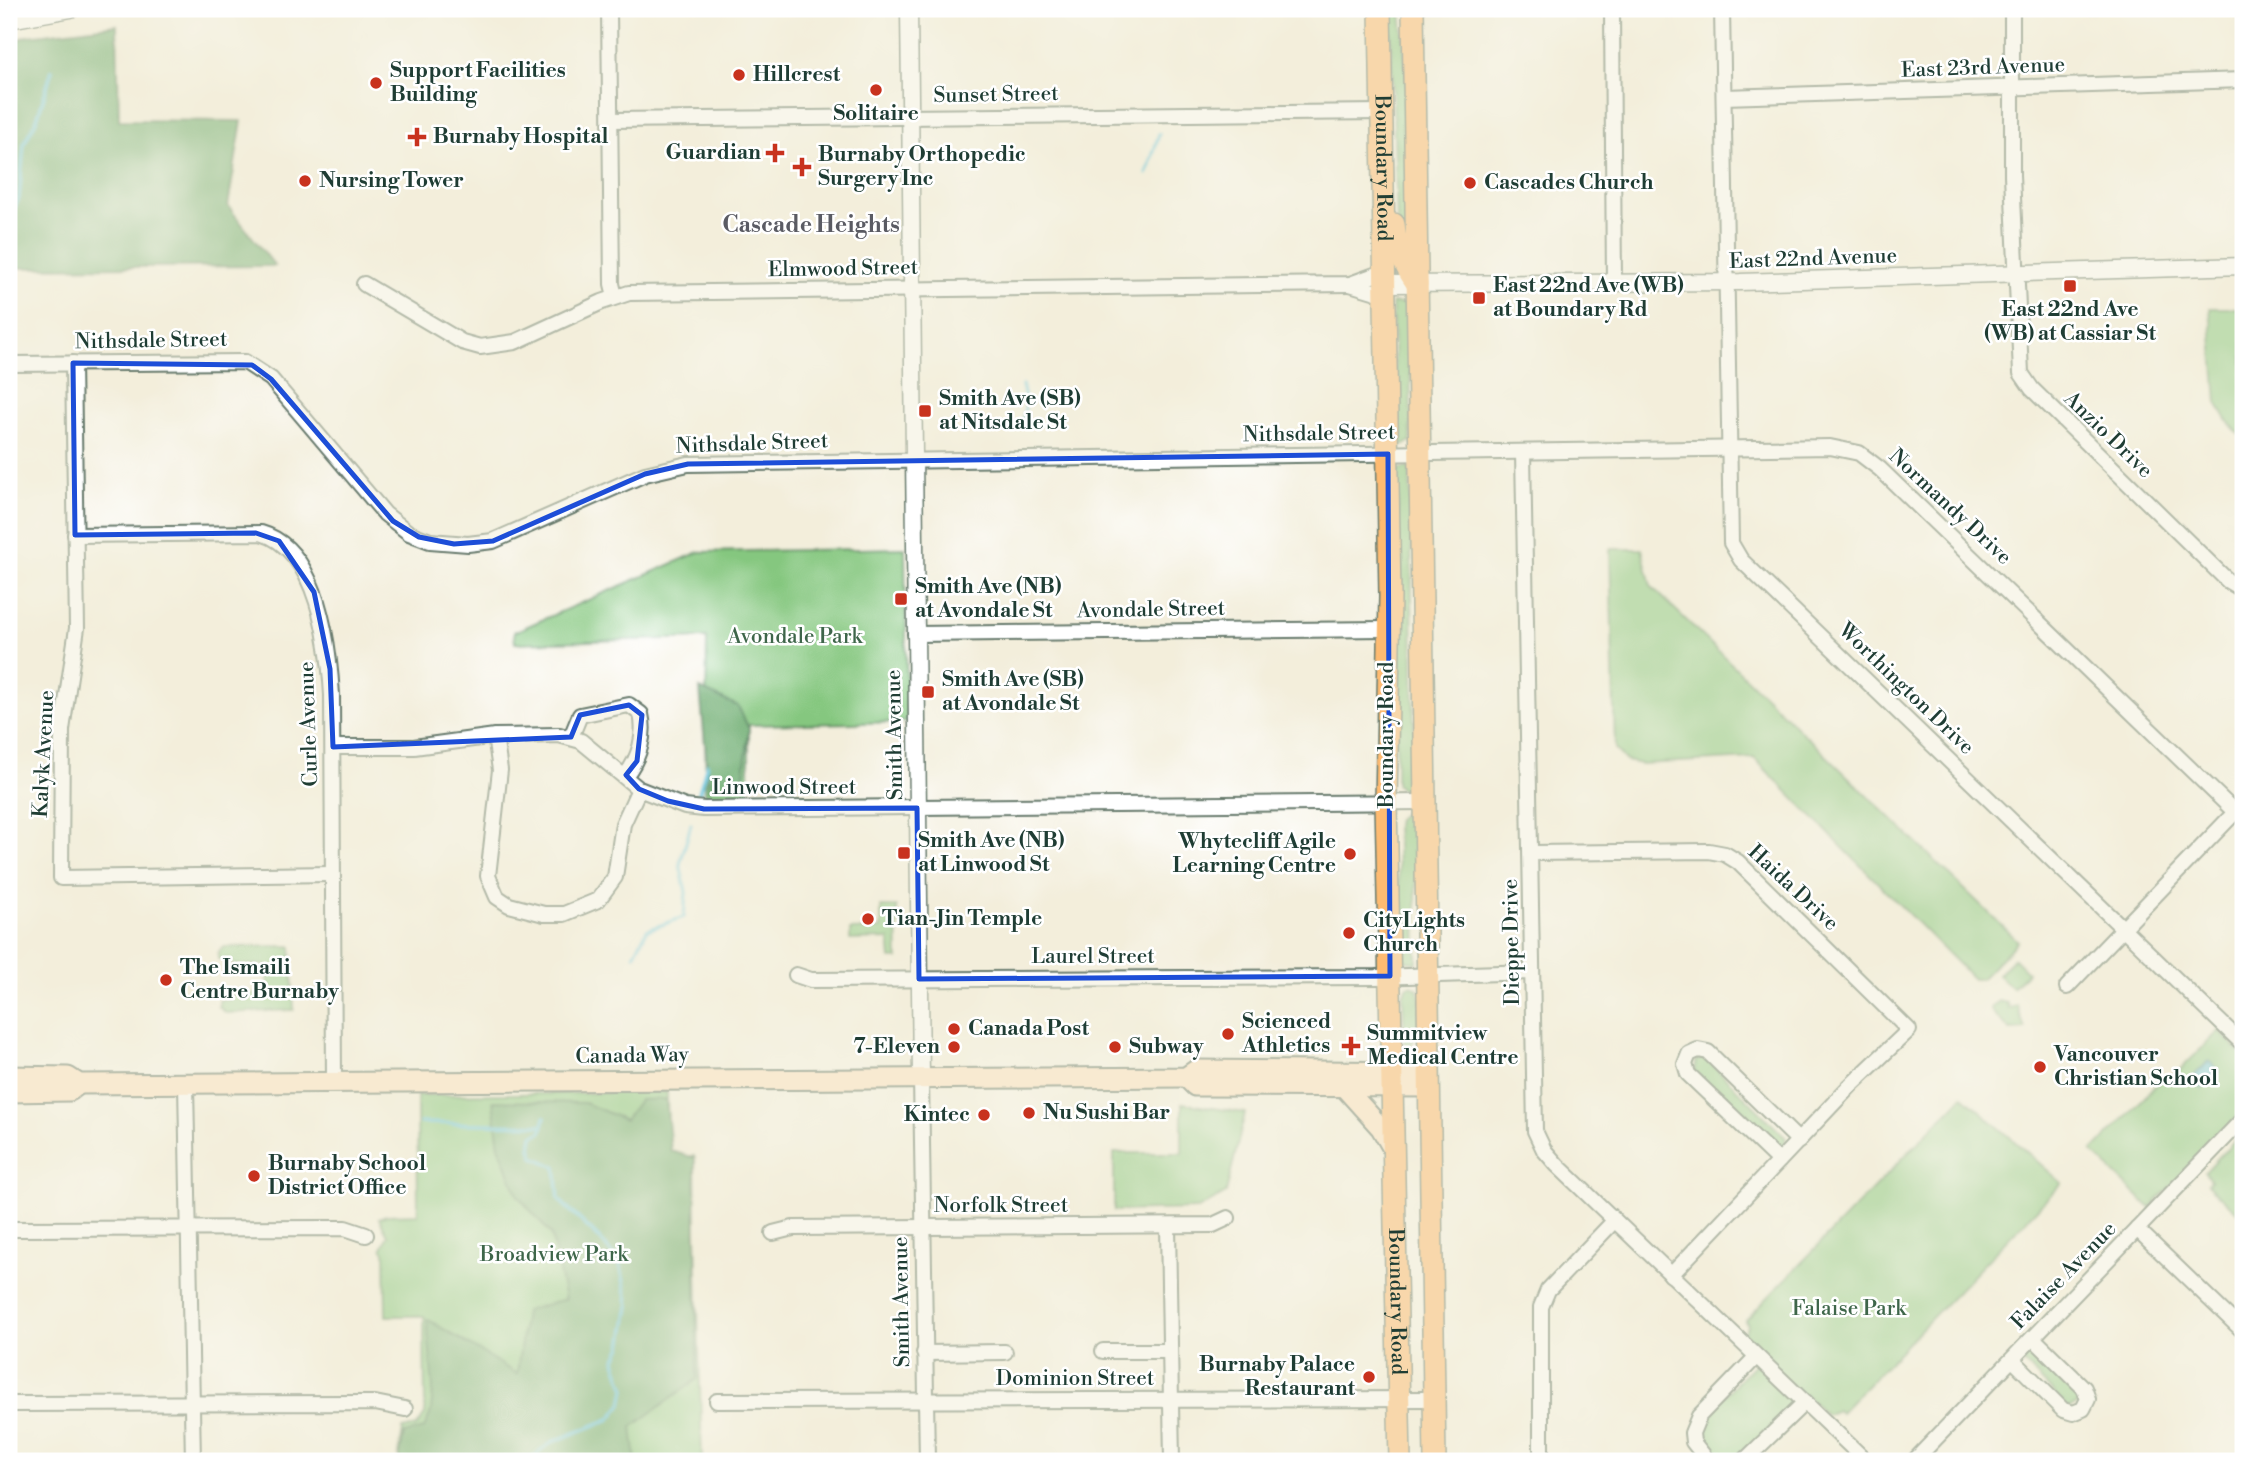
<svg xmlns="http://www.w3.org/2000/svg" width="2252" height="1470" font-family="'Libre Bodoni',serif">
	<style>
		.green { fill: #85c77f; stroke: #52825a; stroke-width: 2 }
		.forest { fill: #6cac6e; stroke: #467451; stroke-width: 2 }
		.water { fill: #5ec2dc; stroke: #3e8088; stroke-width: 2 }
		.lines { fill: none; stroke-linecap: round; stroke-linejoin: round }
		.stream { stroke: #5ec2dc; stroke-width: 3.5 }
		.minor-casing { stroke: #697b6e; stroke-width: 18 }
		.tertiary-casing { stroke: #697b6e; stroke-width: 19 }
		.secondary-casing { stroke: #697b6e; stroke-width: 23 }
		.primary-casing { stroke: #697b6e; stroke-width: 24 }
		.minor { stroke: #fff; stroke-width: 14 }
		.tertiary { stroke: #fff; stroke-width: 16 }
		.secondary { stroke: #ffe4c6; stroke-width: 19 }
		.primary { stroke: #febb71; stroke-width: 21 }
		.marked { fill: none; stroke: #1d4ed8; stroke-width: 5; stroke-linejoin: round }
		.poi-dot { fill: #c8321e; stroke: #fff; stroke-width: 2.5 }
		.labels { text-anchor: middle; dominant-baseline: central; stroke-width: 5; stroke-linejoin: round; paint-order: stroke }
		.street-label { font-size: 21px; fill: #1f3d34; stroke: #fff }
		.poi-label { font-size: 21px; font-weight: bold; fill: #1f3d34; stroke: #fff; text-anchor: start }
		.park-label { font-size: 21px; fill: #3e664a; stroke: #fff }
		.neighbourhood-label { font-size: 23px; font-weight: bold; fill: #5a5b63; stroke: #fff }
	</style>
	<rect width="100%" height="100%" fill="#fff"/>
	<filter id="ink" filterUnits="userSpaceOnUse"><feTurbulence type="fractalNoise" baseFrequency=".0143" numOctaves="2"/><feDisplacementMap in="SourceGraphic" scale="14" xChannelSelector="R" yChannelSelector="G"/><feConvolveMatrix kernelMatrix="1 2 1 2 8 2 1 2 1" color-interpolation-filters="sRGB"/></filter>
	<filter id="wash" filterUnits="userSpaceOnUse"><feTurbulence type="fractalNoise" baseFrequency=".00686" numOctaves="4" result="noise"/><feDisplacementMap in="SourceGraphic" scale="28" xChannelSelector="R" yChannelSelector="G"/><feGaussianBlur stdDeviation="1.57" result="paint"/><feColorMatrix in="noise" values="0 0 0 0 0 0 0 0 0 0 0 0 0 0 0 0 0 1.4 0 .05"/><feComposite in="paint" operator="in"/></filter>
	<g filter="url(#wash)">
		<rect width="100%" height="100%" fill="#f3eedb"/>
		<g class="green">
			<path d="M 1390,9 L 1401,9 L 1407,82 L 1410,249 L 1397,222 Z"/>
			<path d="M 1392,303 L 1410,304 L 1411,441 L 1405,445 L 1398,443 Z"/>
			<path d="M 2210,308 L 2243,308 L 2243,438 L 2229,423 L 2217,403 Z"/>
			<path d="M 1406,467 L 1410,469 L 1415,790 L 1402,791 L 1396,784 L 1398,470 Z"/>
			<path d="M 905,548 L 907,722 L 749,725 L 749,802 L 705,801 L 707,638 L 515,643 L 514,632 L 699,552 Z"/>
			<path d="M 1610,549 L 1642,549 L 1651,586 L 2018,941 L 1981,979 L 1973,979 L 1754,758 L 1641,764 L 1626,761 L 1615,749 Z"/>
			<path d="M 1404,813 L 1415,815 L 1417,963 L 1405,961 L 1402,952 L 1396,825 L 1397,819 Z"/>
			<path d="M 881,907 L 897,907 L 898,959 L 891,959 L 889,939 L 850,940 L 850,930 L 881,929 Z"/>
			<path d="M 291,946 L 294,1010 L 226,1013 L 219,1007 L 219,1000 L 229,1000 L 232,994 L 265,994 L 270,988 L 267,977 L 269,969 L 265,965 L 233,965 L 229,959 L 218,959 L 218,953 L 223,947 Z"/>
			<path d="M 2013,958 L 2027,972 L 2013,988 L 1998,975 Z"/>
			<path d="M 1411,985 L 1417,988 C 1426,1006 1414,1042 1405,1060 L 1403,995 L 1408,986 Z"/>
			<path d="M 1999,1001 L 2007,1003 L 2008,1009 L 2017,1005 L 2025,1029 L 2010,1030 L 1992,1012 L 1991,1007 Z"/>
			<path d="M 2219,1031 L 2243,1055 L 2243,1112 L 2150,1208 L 2092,1152 L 2160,1081 L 2169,1081 Z"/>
			<path d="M 1703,1059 L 1710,1062 L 1786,1138 L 1784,1145 L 1776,1149 L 1695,1072 L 1696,1060 Z"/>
			<path d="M 667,1092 L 668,1156 L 694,1156 L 702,1461 L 398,1461 L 403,1429 L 417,1426 L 425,1414 L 424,1316 L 386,1316 L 385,1252 L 382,1248 L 388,1235 L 379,1218 L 386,1215 L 418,1214 L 417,1095 Z"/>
			<path d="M 1963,1096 L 2062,1183 L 1840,1413 L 1837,1410 L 1826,1415 L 1806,1396 L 1740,1461 L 1715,1461 C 1701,1448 1694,1441 1700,1421 L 1764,1354 L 1743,1334 L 1748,1324 L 1745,1321 Z"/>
			<path d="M 1182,1103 L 1245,1113 L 1226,1193 L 1198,1209 L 1114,1211 L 1114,1153 L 1182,1153 Z"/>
			<path d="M 2243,1131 L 2243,1218 L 2207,1184 L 2210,1181 L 2205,1172 Z"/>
			<path d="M 2033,1349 L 2081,1392 L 2082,1403 L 2068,1408 L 2023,1362 L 2023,1357 Z"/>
		</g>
		<g class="forest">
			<path d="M 117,25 L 119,120 L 242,121 L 228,206 L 275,266 L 9,268 L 9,42 L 28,36 Z"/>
			<path d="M 700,689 L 738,706 L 749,729 L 743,784 L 709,789 Z"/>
			<path d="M 666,1099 L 671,1151 L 695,1158 L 697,1379 L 632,1427 L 636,1461 L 399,1461 L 404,1434 L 424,1429 L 431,1412 L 433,1388 L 427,1319 L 517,1374 L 525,1311 L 565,1299 L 551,1234 L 518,1196 L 499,1146 L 493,1101 L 585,1103 L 625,1120 L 639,1100 Z"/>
		</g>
		<path class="water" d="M 2209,1061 L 2219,1071 L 2202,1089 L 2191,1079 Z"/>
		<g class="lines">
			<g class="stream">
				<path d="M 1147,174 L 1159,134"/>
				<path d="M 9,219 L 19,198 L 24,144 L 37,119 L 52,70"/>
				<path d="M 1022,385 L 1026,403 L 1023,418"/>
				<path d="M 699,793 L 707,764"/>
				<path d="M 634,955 L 647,930 L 684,917 L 686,892 L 680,864 L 691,824"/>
				<path d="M 420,1123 L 543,1125"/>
				<path d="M 528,1461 L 552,1442 L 610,1419 L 622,1404 L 625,1389 L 615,1361 L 622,1346 L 629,1306 L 620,1264 L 600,1239 L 559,1200 L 556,1167 L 534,1157 L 531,1148 L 533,1136 L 541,1132 L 545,1117"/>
			</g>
		</g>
	</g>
	<g filter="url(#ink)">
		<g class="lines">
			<g class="minor-casing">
				<g id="minor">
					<path d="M 609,9 L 612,284 L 615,296"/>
					<path d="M 1612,9 L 1614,284"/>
					<path d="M 1722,9 L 1731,543 L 1741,560 L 2243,1044"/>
					<path d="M 2012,9 L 2012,175 L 2021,373 L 2032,389 L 2228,581 L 2243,590"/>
					<path d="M 1724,97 L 2243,80"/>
					<path d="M 611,120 L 1382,112"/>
					<path d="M 364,284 L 462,342 L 480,347 L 515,342 L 602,302 L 629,293 L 1350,284 L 1383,272"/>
					<path d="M 1350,284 L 1383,294"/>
					<path d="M 73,363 L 77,628 L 62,730 L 61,878 L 331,874"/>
					<path d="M 9,364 L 245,362 L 271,379 L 385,514 L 409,533 L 430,541 L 468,544 L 493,541 L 645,474 L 688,464 L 1830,447 L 1859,453 L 1880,469 L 2235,812"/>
					<path d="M 1523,452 L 1535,1131 L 1544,1150 L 1557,1165 L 1866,1461"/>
					<path d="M 75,535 L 261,533 C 318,549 329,646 332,695 L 334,1083"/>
					<path d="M 915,634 L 1388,629"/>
					<path d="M 495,736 L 500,770 L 488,876 L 497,897 L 509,905 L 544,914 L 564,914 L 598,900 L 615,877 L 623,824 L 639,789"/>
					<path d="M 571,737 L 580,715 L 629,705 L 641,714 C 646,736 639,758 626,775"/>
					<path d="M 333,747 L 414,747 L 495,736 L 559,735 L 581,741 L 639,789 L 685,807 L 704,809 L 1426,802"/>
					<path d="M 1532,853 L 1709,851 L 1725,854 L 1738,862 L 1909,1030 L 1850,1086 L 1671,1275"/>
					<path d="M 796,975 L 811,980 L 1376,977 L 1532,972"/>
					<path d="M 2067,987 L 2243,804"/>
					<path d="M 921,1078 L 927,1461"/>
					<path d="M 186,1084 L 193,1461"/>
					<path d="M 1779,1161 L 1688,1074 L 1685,1064 L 1689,1054 L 1698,1050 L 1708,1052 L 1799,1141"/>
					<path d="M 1168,1226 L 1172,1461"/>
					<path d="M 9,1229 L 345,1228 L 366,1235"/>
					<path d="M 2137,1229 L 2243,1331"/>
					<path d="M 773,1233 L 793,1228 L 1213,1225 L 1228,1218"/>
					<path d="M 1103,1351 L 1169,1351"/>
					<path d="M 924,1353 L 1005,1352"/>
					<path d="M 2013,1360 L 2063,1410 L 2073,1413 L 2083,1409 L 2088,1399 L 2084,1388 L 2033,1338"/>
					<path d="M 717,1401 L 1433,1399"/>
					<path d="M 9,1404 L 375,1403 L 405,1409"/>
					<path d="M 1541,1461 L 1541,1307 L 1548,1290 L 1614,1221"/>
					<path d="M 1708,1461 L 1693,1442 L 1692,1433 L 1699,1416 L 1756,1357"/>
					<path d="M 1744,1461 L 1804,1403"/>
					<path d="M 1914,1461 L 2243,1119"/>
				</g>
			</g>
			<g class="tertiary-casing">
				<g id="tertiary">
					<path d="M 909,9 L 921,1078"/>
					<path d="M 9,20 L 71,9"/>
					<path d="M 1383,284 L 1740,282 L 2243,266"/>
				</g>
			</g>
			<g class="secondary-casing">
				<g id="secondary">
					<path d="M 9,1076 L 68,1077 L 79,1084 L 1186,1077 L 1196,1070 L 1429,1072"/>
					<path d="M 1186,1077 L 1195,1086 L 1429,1087"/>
					<path d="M 1345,1088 L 1381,1128 L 1393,1149"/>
					<path d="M 9,1092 L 70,1091 L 79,1084"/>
				</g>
			</g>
			<g class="primary-casing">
				<g id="primary">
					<path id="s1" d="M 1380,9 L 1390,596 L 1386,802 L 1400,1461"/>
					<path d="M 1413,9 L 1435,1461"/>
					<path d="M 1394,224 C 1396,248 1403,264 1417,284"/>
				</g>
			</g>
			<use href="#minor" class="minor"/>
			<use href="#tertiary" class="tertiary"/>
			<use href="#secondary" class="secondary"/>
			<use href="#primary" class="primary"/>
		</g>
	</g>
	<path d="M0 0H2252V1470H0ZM 73,363 L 252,365 L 271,379 L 393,521 L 419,537 L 454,544 L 493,541 L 645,474 L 688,464 L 1388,454 L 1390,976 L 919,979 L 917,808 L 704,809 L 668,801 L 639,789 L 626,775 L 637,761 L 642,715 L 629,705 L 580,715 L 571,737 L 333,747 L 330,669 L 314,592 L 279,541 L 256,533 L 75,535 Z" fill="#f3eedb" fill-opacity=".55" fill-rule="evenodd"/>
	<path class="marked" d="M 73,363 L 252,365 L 271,379 L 393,521 L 419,537 L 454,544 L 493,541 L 645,474 L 688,464 L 1388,454 L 1390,976 L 919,979 L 917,808 L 704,809 L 668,801 L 639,789 L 626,775 L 637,761 L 642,715 L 629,705 L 580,715 L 571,737 L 333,747 L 330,669 L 314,592 L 279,541 L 256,533 L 75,535 Z"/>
	<g class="poi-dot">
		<circle cx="739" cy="75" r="7"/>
		<circle cx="376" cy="83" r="7"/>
		<circle cx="876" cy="90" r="7"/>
		<path d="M413.5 126.5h7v7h7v7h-7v7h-7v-7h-7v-7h7z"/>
		<path d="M771.5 142.5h7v7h7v7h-7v7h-7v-7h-7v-7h7z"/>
		<path d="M798.5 156.5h7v7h7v7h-7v7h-7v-7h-7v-7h7z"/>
		<circle cx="305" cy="181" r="7"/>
		<circle cx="1470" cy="183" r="7"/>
		<rect x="2063" y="279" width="14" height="14" rx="3.5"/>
		<rect x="1472" y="291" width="14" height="14" rx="3.5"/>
		<rect x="918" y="404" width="14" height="14" rx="3.5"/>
		<rect x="894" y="592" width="14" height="14" rx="3.5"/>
		<rect x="921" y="685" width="14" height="14" rx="3.5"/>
		<rect x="897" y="846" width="14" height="14" rx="3.5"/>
		<circle cx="1350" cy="854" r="7"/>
		<circle cx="868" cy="919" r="7"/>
		<circle cx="1349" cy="933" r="7"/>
		<circle cx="166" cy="980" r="7"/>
		<circle cx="954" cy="1029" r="7"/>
		<circle cx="1228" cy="1034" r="7"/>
		<path d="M1347.5 1035.5h7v7h7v7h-7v7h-7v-7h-7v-7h7z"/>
		<circle cx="954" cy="1047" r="7"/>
		<circle cx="1115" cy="1047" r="7"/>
		<circle cx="2040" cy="1067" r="7"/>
		<circle cx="1029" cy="1113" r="7"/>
		<circle cx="984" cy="1115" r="7"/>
		<circle cx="254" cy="1176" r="7"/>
		<circle cx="1369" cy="1377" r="7"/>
	</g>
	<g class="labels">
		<g class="street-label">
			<text transform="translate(1983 68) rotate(-2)">East 23rd Avenue</text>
			<text transform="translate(996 95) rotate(-1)">Sunset Street</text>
			<text stroke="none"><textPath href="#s1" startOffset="159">Boundary Road</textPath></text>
			<text transform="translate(1813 259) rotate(-2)">East 22nd Avenue</text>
			<text transform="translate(843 269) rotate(-1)">Elmwood Street</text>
			<text transform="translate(151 341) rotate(-1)">Nithsdale Street</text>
			<text transform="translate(1319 434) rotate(-1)">Nithsdale Street</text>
			<text transform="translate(2108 435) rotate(44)">Anzio Drive</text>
			<text transform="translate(752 444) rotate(-2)">Nithsdale Street</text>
			<text transform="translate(1950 507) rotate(43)">Normandy Drive</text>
			<text transform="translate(1151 610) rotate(-1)">Avondale Street</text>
			<text transform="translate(1906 689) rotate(44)">Worthington Drive</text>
			<text transform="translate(309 724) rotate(-92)">Curle Avenue</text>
			<text transform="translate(895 735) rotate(-91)">Smith Avenue</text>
			<text transform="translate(1387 735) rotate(-90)">Boundary Road</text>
			<text transform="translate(44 754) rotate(-87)">Kalyk Avenue</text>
			<text x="784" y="788">Linwood Street</text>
			<text transform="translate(1793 888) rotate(43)">Haida Drive</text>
			<text transform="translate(1512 942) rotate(-91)">Dieppe Drive</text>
			<text x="1093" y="957">Laurel Street</text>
			<text transform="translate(632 1056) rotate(-1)">Canada Way</text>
			<text x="1001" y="1206">Norfolk Street</text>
			<text transform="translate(2064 1276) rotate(-46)">Falaise Avenue</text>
			<text transform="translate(902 1302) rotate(-91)">Smith Avenue</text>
			<text stroke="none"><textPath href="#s1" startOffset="1293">Boundary Road</textPath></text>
			<text x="1075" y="1379">Dominion Street</text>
		</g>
		<g class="poi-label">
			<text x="390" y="71">Support Facilities<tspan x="390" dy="24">Building</tspan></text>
			<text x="753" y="75">Hillcrest</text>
			<text x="876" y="114" text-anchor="middle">Solitaire</text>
			<text x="433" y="137">Burnaby Hospital</text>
			<text x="761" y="153" text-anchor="end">Guardian</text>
			<text x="818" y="155">Burnaby Orthopedic<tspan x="818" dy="24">Surgery Inc</tspan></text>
			<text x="319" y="181">Nursing Tower</text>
			<text x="1484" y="183">Cascades Church</text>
			<text x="1493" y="286">East 22nd Ave (WB)<tspan x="1493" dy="24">at Boundary Rd</tspan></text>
			<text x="2070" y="310" text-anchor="middle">East 22nd Ave<tspan x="2070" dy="24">(WB) at Cassiar St</tspan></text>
			<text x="939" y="399">Smith Ave (SB)<tspan x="939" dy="24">at Nitsdale St</tspan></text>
			<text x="915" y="587">Smith Ave (NB)<tspan x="915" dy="24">at Avondale St</tspan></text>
			<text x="942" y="680">Smith Ave (SB)<tspan x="942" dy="24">at Avondale St</tspan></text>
			<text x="918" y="841">Smith Ave (NB)<tspan x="918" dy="24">at Linwood St</tspan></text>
			<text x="1336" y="842" text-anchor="end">Whytecliff Agile<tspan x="1336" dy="24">Learning Centre</tspan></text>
			<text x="882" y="919">Tian-Jin Temple</text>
			<text x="1363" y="921">CityLights<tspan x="1363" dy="24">Church</tspan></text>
			<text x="180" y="968">The Ismaili<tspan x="180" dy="24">Centre Burnaby</tspan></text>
			<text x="1242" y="1022">Scienced<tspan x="1242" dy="24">Athletics</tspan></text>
			<text x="968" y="1029">Canada Post</text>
			<text x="1367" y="1034">Summitview<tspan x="1367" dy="24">Medical Centre</tspan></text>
			<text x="940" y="1047" text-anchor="end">7-Eleven</text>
			<text x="1129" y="1047">Subway</text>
			<text x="2054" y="1055">Vancouver<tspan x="2054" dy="24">Christian School</tspan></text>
			<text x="1043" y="1113">Nu Sushi Bar</text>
			<text x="970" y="1115" text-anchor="end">Kintec</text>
			<text x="268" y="1164">Burnaby School<tspan x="268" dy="24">District Office</tspan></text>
			<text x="1355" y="1365" text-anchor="end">Burnaby Palace<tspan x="1355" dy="24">Restaurant</tspan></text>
		</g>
		<g class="park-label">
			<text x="795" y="637">Avondale Park</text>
			<text x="554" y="1255">Broadview Park</text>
			<text x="1849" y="1309">Falaise Park</text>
		</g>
		<g class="neighbourhood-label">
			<text x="811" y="225">Cascade Heights</text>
		</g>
	</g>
	<rect width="2252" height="1470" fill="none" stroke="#fff" stroke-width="35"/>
</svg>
